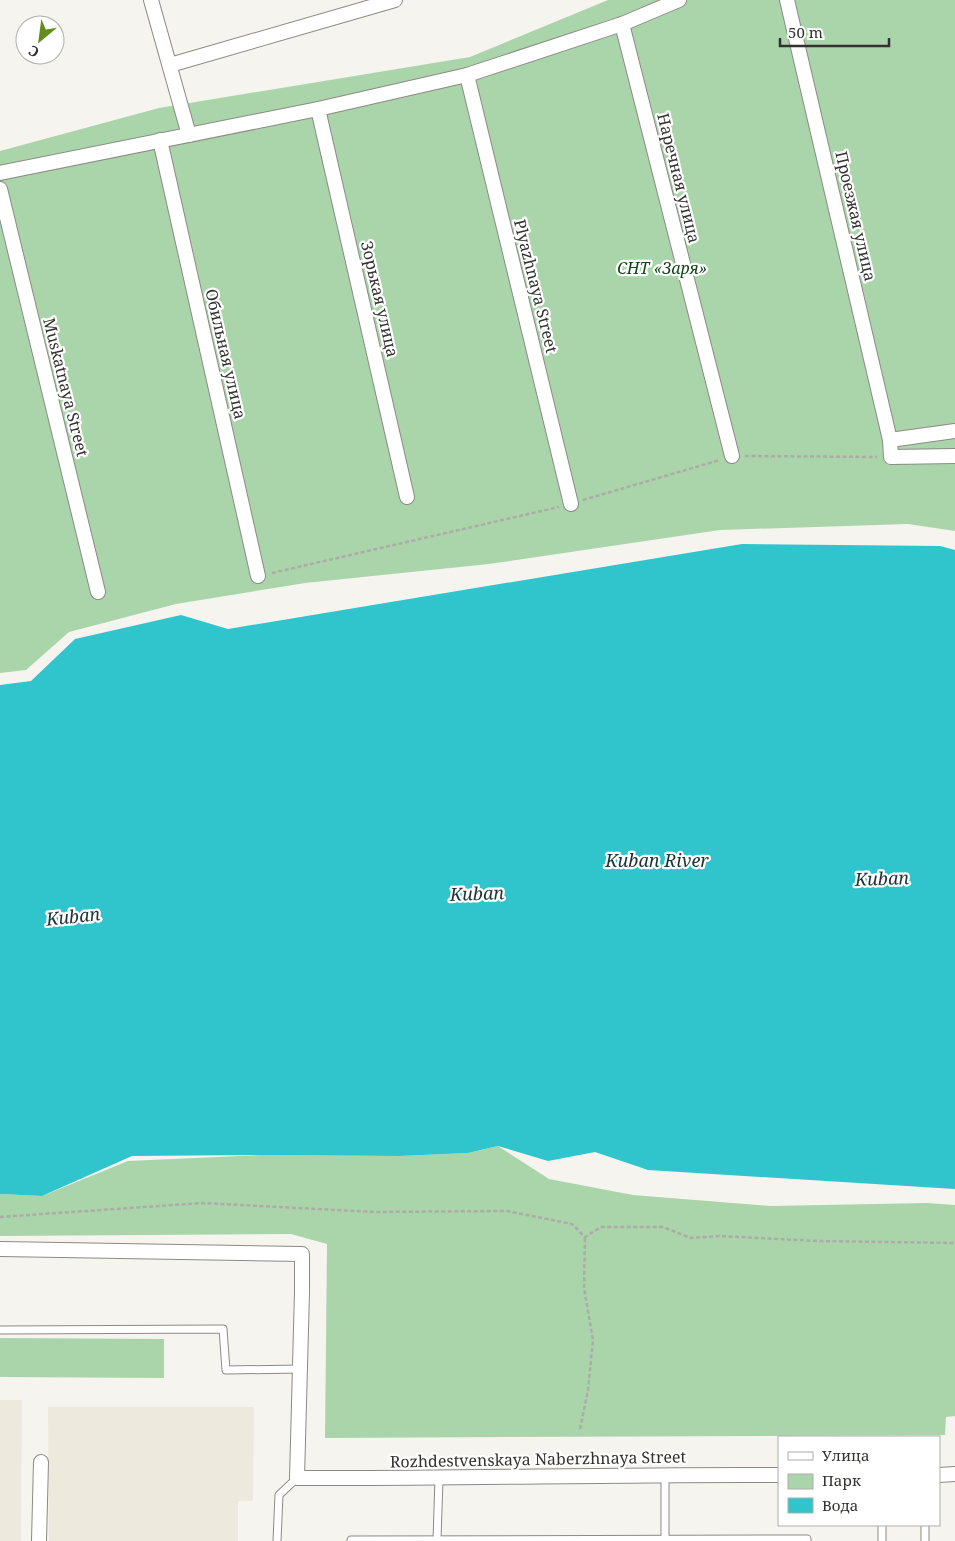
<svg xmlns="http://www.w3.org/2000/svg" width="955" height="1541" font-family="'Noto Serif',serif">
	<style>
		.built { fill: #ede9dc }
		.green { fill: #aad5ab }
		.water { fill: #30c5cd }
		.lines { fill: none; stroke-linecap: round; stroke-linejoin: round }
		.service-casing { stroke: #8c8a85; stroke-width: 9 }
		.minor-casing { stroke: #8c8a85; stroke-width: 16 }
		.path { stroke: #adaba7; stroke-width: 2.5; stroke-dasharray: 4 2.5; stroke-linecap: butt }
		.service { stroke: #fff; stroke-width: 7 }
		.minor { stroke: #fff; stroke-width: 14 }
		.labels { text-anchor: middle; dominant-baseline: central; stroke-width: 4.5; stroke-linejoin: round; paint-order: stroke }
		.street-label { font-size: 16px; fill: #32312f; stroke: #fff }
		.park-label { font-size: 16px; font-style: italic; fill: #13451a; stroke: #fff }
		.water-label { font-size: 18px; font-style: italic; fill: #1b3334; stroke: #fff }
	</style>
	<rect width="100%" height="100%" fill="#f6f4ee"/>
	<g class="built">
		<path d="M 0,1400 L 22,1400 L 21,1541 L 0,1541 Z"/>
		<path d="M 48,1407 L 254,1407 L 253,1501 L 238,1501 L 238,1541 L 49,1541 Z"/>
	</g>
	<g class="green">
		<path d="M 608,0 L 955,0 L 955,531 L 908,524 L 720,530 L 489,564 L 305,583 L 176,604 L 69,632 L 26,670 L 0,673 L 0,151 L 159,108 L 470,57 Z"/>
		<path d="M 498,1146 L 549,1179 L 633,1195 L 770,1206 L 927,1203 L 955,1205 L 955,1416 L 946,1417 L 945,1435 L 325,1438 L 327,1244 L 291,1234 L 0,1236 L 0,1194 L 42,1196 L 128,1161 L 259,1155 L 400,1156 L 468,1153 Z"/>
		<path d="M 0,1338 L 164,1339 L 164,1378 L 0,1377 Z"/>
	</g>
	<path class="water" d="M 742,544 L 940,546 L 955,550 L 955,1189 L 648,1170 L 595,1152 L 548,1161 L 498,1146 L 468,1153 L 400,1156 L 259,1155 L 132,1156 L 42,1196 L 0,1194 L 0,685 L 31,681 L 75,639 L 181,615 L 228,629 Z"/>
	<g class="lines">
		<g class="service-casing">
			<g id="service">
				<path d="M 0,1330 L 223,1329 L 226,1370 L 301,1369"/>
				<path d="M 665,1475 L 665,1541"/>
				<path d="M 882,1525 L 882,1541"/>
				<path d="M 437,1540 L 439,1479"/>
				<path d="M 277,1541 L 279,1495 L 297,1478"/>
				<path d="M 351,1541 L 351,1540 L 807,1539 L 807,1541"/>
				<path d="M 925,1541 L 925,1525"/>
			</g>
		</g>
		<g class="minor-casing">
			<g id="minor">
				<path d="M 151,0 L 189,135"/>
				<path d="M 787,0 L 890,440 L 891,457 L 955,456"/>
				<path d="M 622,24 L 732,456"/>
				<path d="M 170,65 L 395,0"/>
				<path d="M 467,75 L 571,504"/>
				<path d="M 318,109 L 407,497"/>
				<path d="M 160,140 L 258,576"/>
				<path d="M 0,173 L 318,109 L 467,75 L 622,24 L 679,0"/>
				<path d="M 0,189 L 98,592"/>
				<path d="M 890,440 L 955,431"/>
				<path d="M 0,1249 L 302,1254 L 302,1292 L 297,1478 C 458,1479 618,1474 779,1475"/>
				<path d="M 939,1475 L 955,1474"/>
				<path d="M 39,1541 L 41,1462"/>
			</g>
		</g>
		<g class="path">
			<path d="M 745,456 L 877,457"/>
			<path d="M 583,500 L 720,460"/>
			<path d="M 272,573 L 559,507"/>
			<path d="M 0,1217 L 202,1203 L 375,1212 L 507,1211 L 572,1224 L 585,1237 L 601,1227 L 663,1227 L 691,1238 L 720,1236 L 817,1241 L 955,1243"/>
			<path d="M 580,1429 L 588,1390 L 593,1340 L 584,1288 L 585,1237"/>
		</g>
		<use href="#service" class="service"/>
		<use href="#minor" class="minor"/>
	</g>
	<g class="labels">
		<g class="street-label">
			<text transform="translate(679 178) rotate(76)">Наречная улица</text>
			<text transform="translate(856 216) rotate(77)">Проезжая улица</text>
			<text transform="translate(536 286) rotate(76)">Plyazhnaya Street</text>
			<text transform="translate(380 299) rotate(77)">Зорькая улица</text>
			<text transform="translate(226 354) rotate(77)">Обильная улица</text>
			<text transform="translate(66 387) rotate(76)">Muskatnaya Street</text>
			<text transform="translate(538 1459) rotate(-1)">Rozhdestvenskaya Naberzhnaya Street</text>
		</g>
		<g class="park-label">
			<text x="662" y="268">СНТ «Заря»</text>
		</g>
		<g class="water-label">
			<text x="657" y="860">Kuban River</text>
			<text transform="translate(882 878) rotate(-2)">Kuban</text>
			<text transform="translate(477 893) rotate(-2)">Kuban</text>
			<text transform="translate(73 916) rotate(-6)">Kuban</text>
		</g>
	</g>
	<rect x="778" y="1436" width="162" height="90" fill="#ffffff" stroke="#adadac"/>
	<rect x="788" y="1452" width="25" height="8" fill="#ffffff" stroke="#adadac"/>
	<text x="822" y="1461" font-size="15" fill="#32312f">Улица</text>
	<rect x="788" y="1474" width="25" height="15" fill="#aad5ab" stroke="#adadac"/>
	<text x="822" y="1486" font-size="15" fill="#32312f">Парк</text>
	<rect x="788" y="1498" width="25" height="15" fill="#30c5cd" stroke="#adadac"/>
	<text x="822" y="1511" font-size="15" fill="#32312f">Вода</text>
	<g transform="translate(40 40) rotate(209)"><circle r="24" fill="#ffffff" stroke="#adadac"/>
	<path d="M0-4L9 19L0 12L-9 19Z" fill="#628c1b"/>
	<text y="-8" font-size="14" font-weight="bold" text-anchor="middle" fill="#32312f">С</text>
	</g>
	<path d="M780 38v8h109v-8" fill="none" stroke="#32312f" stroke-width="2.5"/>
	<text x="788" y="38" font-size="15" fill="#32312f" stroke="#ffffff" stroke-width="4" paint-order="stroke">50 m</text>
</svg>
